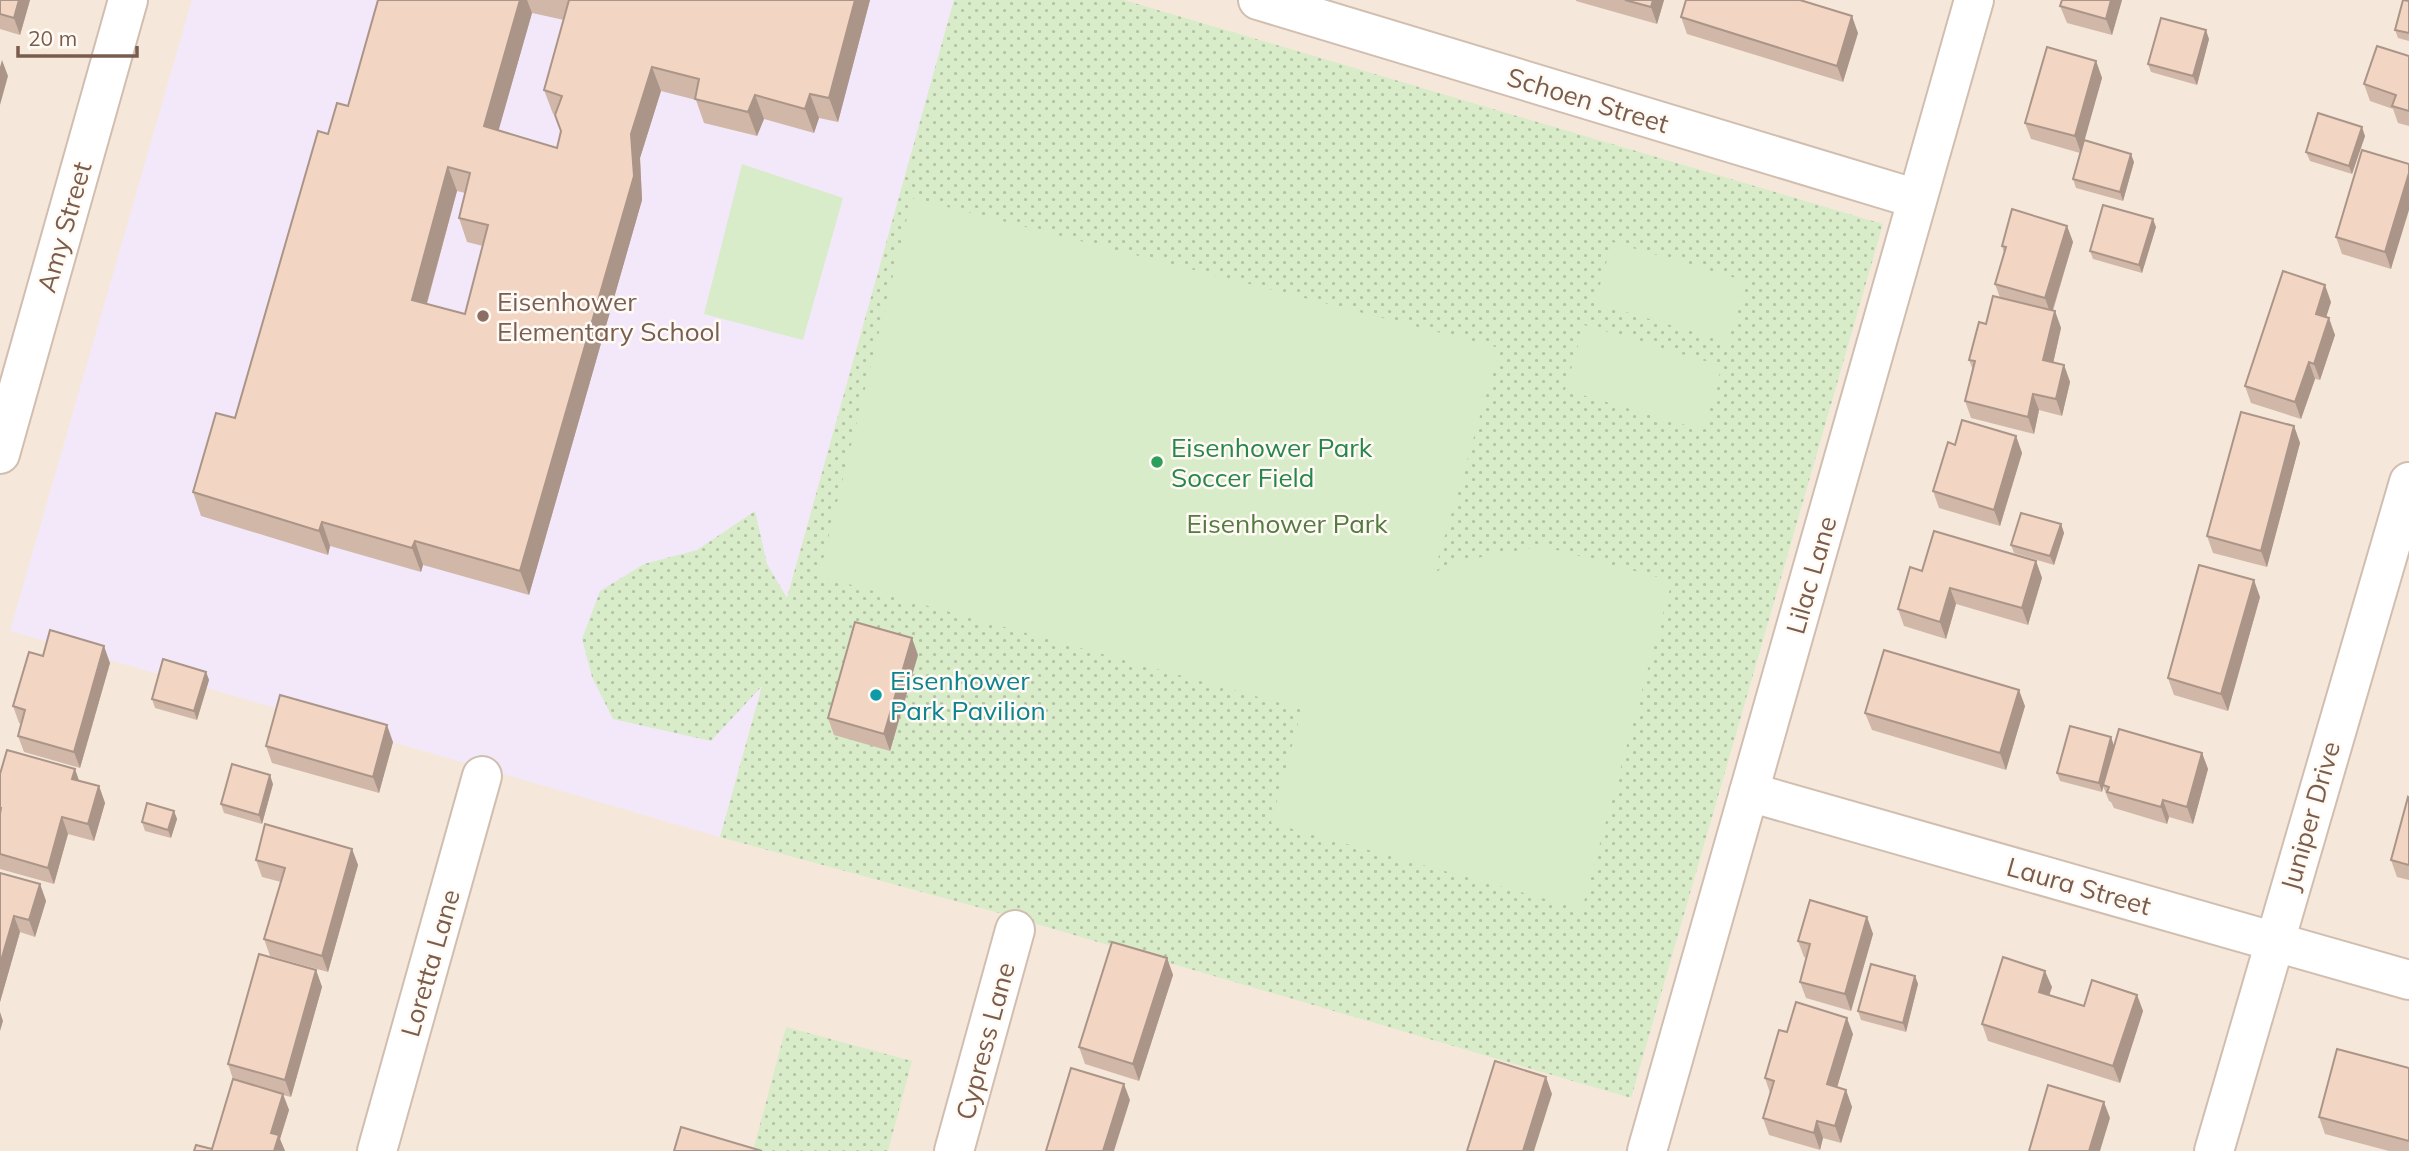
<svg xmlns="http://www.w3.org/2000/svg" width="2409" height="1151" font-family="Mulish,sans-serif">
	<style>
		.residential { fill: #f5e8da }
		.education { fill: #f3e8fa }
		.green { fill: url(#green-dots) }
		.pitch { fill: #d8ecc9 }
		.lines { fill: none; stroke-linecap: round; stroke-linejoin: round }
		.street-casing { stroke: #d1beb0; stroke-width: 42 }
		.street { stroke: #fff; stroke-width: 38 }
		.wall { fill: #d1b7a8; fill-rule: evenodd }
		.shaded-wall { fill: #aa9588 }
		.building { fill: #f3d5c3; stroke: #aa9588; stroke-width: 2; fill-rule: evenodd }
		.education-dot { fill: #8d6e63; stroke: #fffaf3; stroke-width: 2.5 }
		.leisure-dot { fill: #2e9e5b; stroke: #fffaf3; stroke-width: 2.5 }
		.culture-dot { fill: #0f9aa8; stroke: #fffaf3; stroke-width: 2.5 }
		.labels { text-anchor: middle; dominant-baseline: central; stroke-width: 5; stroke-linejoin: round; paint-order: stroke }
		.street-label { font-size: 26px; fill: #7a5c4d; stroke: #fffaf3 }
		.education-label { font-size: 26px; fill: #785e54; stroke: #fffaf3; text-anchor: start }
		.leisure-label { font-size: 26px; fill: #27864d; stroke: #fffaf3; text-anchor: start }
		.park-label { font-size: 26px; fill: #537a41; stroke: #fffaf3 }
		.culture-label { font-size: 26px; fill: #0d838f; stroke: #fffaf3; text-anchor: start }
	</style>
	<defs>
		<pattern id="green-dots" width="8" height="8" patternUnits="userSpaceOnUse" patternTransform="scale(1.75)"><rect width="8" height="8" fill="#d8ecc9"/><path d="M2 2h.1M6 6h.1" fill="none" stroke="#b4c2a5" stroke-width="1.8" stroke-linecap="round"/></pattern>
	</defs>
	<rect width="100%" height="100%" fill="#fdf6ec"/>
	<rect class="residential" x="0" y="0" width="2409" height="1151"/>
	<path class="education" d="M 192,0 L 954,0 L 720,837 L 10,631 Z"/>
	<g class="green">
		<path d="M 954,0 L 1124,0 L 1883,224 L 1631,1098 L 992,911 L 720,837 L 762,686 L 711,741 L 613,719 L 592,677 L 582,639 L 600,591 L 644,564 L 697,550 L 755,511 L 767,564 L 787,598 Z"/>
		<path d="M 786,1027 L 912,1061 L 888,1151 L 753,1151 Z"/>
	</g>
	<g class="pitch">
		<path d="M 742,164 L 843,198 L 803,340 L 704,314 Z"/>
		<path d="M 912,198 L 1500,348 L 1434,573 L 1454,562 L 1542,546 L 1672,581 L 1582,909 L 1271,823 L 1302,709 L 819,576 Z"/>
		<path d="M 1612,242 L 1746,281 L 1728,342 L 1595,303 Z"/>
		<path d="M 1584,325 L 1722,366 L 1703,430 L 1565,390 Z"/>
	</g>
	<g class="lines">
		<g class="street-casing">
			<g id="street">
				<path d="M 1258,0 L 1917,199"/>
				<path d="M 0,454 L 128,0"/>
				<path d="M 1749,792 L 2409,980"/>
				<path d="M 377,1151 L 482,776"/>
				<path d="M 954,1151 L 1015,930"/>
				<path d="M 1647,1151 L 1974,0"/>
				<path d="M 2214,1151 L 2409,482"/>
			</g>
		</g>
		<use href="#street" class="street"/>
	</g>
	<g class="wall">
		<path d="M 0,0 L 30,0 L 20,35 L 0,29 Z"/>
		<path d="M 378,0 L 870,0 L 838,122 L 819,118 L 814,133 L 764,119 L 757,136 L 704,123 L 696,100 L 661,91 L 640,158 L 642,200 L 529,595 L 423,565 L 421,572 L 330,546 L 328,555 L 201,516 L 193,492 L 235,418 L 348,106 ZM 532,13 L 564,20 L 544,90 L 553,114 L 556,115 L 561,131 L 557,148 L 498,131 ZM 457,191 L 465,193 L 459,218 L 467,242 L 483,246 L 465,314 L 427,304 Z"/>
		<path d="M 1576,0 L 1664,0 L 1657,24 L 1576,1 Z"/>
		<path d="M 2062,0 L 2122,0 L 2112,35 L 2067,23 L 2060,6 Z"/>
		<path d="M 2409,1 L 2409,41 L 2398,38 L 2395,30 Z"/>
		<path d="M 1681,17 L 1858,33 L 1843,82 L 1687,34 Z"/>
		<path d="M 2209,39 L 2197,85 L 2151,72 L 2148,64 Z"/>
		<path d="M 2409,56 L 2409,126 L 2398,123 L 2393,109 L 2370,101 L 2364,84 Z"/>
		<path d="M 2096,61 L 2102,78 L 2084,140 L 2134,162 L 2123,201 L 2076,188 L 2073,179 L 2080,153 L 2031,139 L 2025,123 Z"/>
		<path d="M 2365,136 L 2352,174 L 2310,161 L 2306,152 Z"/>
		<path d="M 2409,164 L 2391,269 L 2342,254 L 2336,237 Z"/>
		<path d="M 2067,226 L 2073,242 L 2053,311 L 2055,311 L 2061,328 L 2053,363 L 2064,365 L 2070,382 L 2062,416 L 2039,410 L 2034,434 L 1971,418 L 1965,401 L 1973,370 L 1969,360 L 1986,324 L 2000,298 L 1995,284 L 2004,253 L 2002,246 Z"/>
		<path d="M 2156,227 L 2142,273 L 2093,259 L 2090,251 Z"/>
		<path d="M 2331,302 L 2326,317 L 2335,335 L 2320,380 L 2315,379 L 2301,419 L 2251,403 L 2245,386 Z"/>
		<path d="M 2294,426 L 2300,443 L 2267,567 L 2213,553 L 2207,536 Z"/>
		<path d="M 2016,436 L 2022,453 L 2000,526 L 1939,508 L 1933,491 L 1955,445 Z"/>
		<path d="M 2061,524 L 2064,533 L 2054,565 L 2014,553 L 2011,545 Z"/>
		<path d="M 2036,561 L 2042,578 L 2028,625 L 1956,604 L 1946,639 L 1904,626 L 1898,609 L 1922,571 Z"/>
		<path d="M 2260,597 L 2228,711 L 2174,695 L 2168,678 Z"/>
		<path d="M 918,655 L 890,751 L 834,735 L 828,718 Z"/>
		<path d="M 43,656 L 110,663 L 80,768 L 24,752 L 18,736 L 21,724 L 19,723 L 13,706 Z"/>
		<path d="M 206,672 L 209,680 L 197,720 L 155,708 L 152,699 Z"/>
		<path d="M 2025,706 L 2006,770 L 1872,730 L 1865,713 Z"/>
		<path d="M 2111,737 L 2114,746 L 2202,753 L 2208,769 L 2193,824 L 2169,817 L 2167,824 L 2114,808 L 2111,802 L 2109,801 L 2103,786 L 2102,792 L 2060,781 L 2057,773 Z"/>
		<path d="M 393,742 L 379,793 L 272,763 L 266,746 Z"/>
		<path d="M 0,774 L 80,781 L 99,786 L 105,803 L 94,841 L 68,834 L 54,884 L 0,869 Z"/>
		<path d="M 273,784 L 262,824 L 224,813 L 221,804 Z"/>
		<path d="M 2409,798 L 2409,880 L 2397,877 L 2391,860 Z"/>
		<path d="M 174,811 L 177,819 L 171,838 L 145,831 L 142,822 Z"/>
		<path d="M 352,849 L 358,865 L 328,972 L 270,956 L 264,939 L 281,882 L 262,877 L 256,860 Z"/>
		<path d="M 0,873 L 40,884 L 46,901 L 35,937 L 20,932 L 0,1002 Z"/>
		<path d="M 1867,917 L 1873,934 L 1851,1011 L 1806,998 L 1800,982 L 1806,958 L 1804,957 L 1798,941 Z"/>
		<path d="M 1167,958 L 1173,975 L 1139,1081 L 1085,1064 L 1079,1047 Z"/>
		<path d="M 316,970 L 322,987 L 291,1097 L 283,1095 L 289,1110 L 280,1139 L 285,1151 L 194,1151 L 212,1149 L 233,1079 L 228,1064 Z"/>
		<path d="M 1915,976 L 1918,984 L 1906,1032 L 1861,1020 L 1858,1011 Z"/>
		<path d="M 2052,987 L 2049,995 L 2084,1006 L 2137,995 L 2143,1011 L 2120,1083 L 1988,1041 L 1982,1024 Z"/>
		<path d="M 1787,1032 L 1853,1034 L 1837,1087 L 1846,1090 L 1852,1107 L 1841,1143 L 1823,1138 L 1820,1150 L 1769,1135 L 1763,1118 L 1770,1093 L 1765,1078 Z"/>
		<path d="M 2409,1068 L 2409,1151 L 2389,1151 L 2325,1134 L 2319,1117 Z"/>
	</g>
	<g class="shaded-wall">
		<path d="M 19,0 L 30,0 L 20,35 L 14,18 Z"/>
		<path d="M 520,0 L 527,0 L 532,13 L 493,150 L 484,126 Z"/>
		<path d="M 855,0 L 870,0 L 838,122 L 829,98 Z"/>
		<path d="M 1653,0 L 1664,0 L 1657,24 L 1651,7 Z"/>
		<path d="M 2111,0 L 2122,0 L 2112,35 L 2106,19 Z"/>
		<path d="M 1852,16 L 1858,33 L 1843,82 L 1837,66 Z"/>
		<path d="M 2206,30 L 2209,39 L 2197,85 L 2193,76 Z"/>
		<path d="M 2,60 L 8,76 L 0,105 L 0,67 Z"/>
		<path d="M 2096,61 L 2102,78 L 2081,153 L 2075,136 Z"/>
		<path d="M 652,67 L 661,91 L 640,158 L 642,200 L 529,595 L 520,571 L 631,134 Z"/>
		<path d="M 810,94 L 819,118 L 814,133 L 805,109 Z"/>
		<path d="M 755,95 L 764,119 L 757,136 L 748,112 Z"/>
		<path d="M 2362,127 L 2365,136 L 2352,174 L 2349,166 Z"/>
		<path d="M 2131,154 L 2134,162 L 2123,201 L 2120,192 Z"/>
		<path d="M 448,167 L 457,191 L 421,324 L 412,300 Z"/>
		<path d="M 2409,173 L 2409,210 L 2391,269 L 2385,252 Z"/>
		<path d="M 2153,219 L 2156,227 L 2142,273 L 2139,265 Z"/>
		<path d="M 2067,226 L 2073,242 L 2051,315 L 2045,298 Z"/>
		<path d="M 2325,285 L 2331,302 L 2322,330 L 2316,314 Z"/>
		<path d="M 2055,311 L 2061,328 L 2050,377 L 2043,360 Z"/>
		<path d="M 2329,318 L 2335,335 L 2320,380 L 2314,364 Z"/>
		<path d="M 2309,362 L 2315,379 L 2301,419 L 2295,402 Z"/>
		<path d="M 2064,365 L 2070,382 L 2062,416 L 2056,399 Z"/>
		<path d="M 2033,394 L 2039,410 L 2034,434 L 2028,417 Z"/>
		<path d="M 2294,426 L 2300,443 L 2267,567 L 2261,551 Z"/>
		<path d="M 2016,436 L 2022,453 L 2000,526 L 1994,510 Z"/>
		<path d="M 322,522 L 330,546 L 328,555 L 319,531 Z"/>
		<path d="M 2061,524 L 2064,533 L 2054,565 L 2050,556 Z"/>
		<path d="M 415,541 L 423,565 L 421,572 L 412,548 Z"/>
		<path d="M 2036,561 L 2042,578 L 2028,625 L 2022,608 Z"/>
		<path d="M 2254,580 L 2260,597 L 2228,711 L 2221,694 Z"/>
		<path d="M 1950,588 L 1956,604 L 1946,639 L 1940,622 Z"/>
		<path d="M 912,638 L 918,655 L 890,751 L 884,734 Z"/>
		<path d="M 104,646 L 110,663 L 80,768 L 74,752 Z"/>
		<path d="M 206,672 L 209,680 L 197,720 L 194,711 Z"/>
		<path d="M 2019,690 L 2025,706 L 2006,770 L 2000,753 Z"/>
		<path d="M 387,725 L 393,742 L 379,793 L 373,777 Z"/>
		<path d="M 2111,737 L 2114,746 L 2102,792 L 2099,783 Z"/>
		<path d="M 2202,753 L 2208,769 L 2193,824 L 2187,807 Z"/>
		<path d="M 75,769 L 81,786 L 72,779 Z"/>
		<path d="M 270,775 L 273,784 L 262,824 L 259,815 Z"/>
		<path d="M 99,786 L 105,803 L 94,841 L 88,824 Z"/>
		<path d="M 2163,800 L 2169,817 L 2167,824 L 2161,807 Z"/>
		<path d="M 174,811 L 177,819 L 171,838 L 168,830 Z"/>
		<path d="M 62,817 L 68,834 L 54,884 L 48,868 Z"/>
		<path d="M 352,849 L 358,865 L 328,972 L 322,956 Z"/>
		<path d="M 40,884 L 46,901 L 35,937 L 29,920 Z"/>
		<path d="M 14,916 L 20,932 L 0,1002 L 0,964 Z"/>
		<path d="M 1867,917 L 1873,934 L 1851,1011 L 1845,994 Z"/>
		<path d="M 1167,958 L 1173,975 L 1139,1081 L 1133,1064 Z"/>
		<path d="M 316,970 L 322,987 L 291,1097 L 285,1080 Z"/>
		<path d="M 2045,971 L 2052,987 L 2045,1008 L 2039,992 Z"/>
		<path d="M 1915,976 L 1918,984 L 1906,1032 L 1903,1023 Z"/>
		<path d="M 2137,995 L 2143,1011 L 2120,1083 L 2113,1066 Z"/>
		<path d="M 0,1012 L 3,1021 L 0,1031 Z"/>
		<path d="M 1847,1018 L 1853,1034 L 1833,1101 L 1827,1084 Z"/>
		<path d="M 1546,1077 L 1552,1094 L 1534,1151 L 1523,1151 Z"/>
		<path d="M 1124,1084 L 1130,1100 L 1114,1151 L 1103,1151 Z"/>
		<path d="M 1846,1090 L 1852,1107 L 1841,1143 L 1835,1126 Z"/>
		<path d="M 283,1094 L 289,1110 L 280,1139 L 285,1151 L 274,1151 L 271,1133 Z"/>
		<path d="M 2104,1102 L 2110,1118 L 2100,1151 L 2089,1151 Z"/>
		<path d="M 1817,1121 L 1823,1138 L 1820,1150 L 1814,1133 Z"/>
	</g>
	<g class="building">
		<path d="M 0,0 L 19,0 L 14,18 L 0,14 Z"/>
		<path d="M 378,0 L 520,0 L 484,126 L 557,148 L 561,131 L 555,115 L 562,96 L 544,90 L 569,0 L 855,0 L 829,98 L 810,94 L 805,109 L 755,95 L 748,112 L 695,99 L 699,79 L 652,67 L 631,134 L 634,176 L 520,571 L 415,541 L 412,548 L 322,522 L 319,531 L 193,492 L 216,413 L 235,418 L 318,131 L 328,134 L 337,103 L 348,106 ZM 448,167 L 470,173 L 459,218 L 488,225 L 465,314 L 412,300 Z"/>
		<path d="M 1625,0 L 1653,0 L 1651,7 Z"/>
		<path d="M 1686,0 L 1800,0 L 1852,16 L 1837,66 L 1681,17 Z"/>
		<path d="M 2062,0 L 2111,0 L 2106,19 L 2060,6 Z"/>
		<path d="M 2403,0 L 2409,1 L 2409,33 L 2395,30 Z"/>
		<path d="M 2161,18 L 2206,30 L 2193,76 L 2148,64 Z"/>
		<path d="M 2377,46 L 2409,56 L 2409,111 L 2392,106 L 2396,95 L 2364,84 Z"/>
		<path d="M 2047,47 L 2096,61 L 2075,136 L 2025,123 Z"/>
		<path d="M 2318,113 L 2362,127 L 2349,166 L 2306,152 Z"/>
		<path d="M 2084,140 L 2131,154 L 2120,192 L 2073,179 Z"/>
		<path d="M 2362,150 L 2409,164 L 2409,173 L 2385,252 L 2336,237 Z"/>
		<path d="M 2103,205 L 2153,219 L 2139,265 L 2090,251 Z"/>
		<path d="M 2012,209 L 2067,226 L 2045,298 L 1995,284 L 2006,247 L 2002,246 Z"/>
		<path d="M 2283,271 L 2325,285 L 2316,314 L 2329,318 L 2314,364 L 2309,362 L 2295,402 L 2245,386 Z"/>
		<path d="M 1993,296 L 2055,311 L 2043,360 L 2064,365 L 2056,399 L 2033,394 L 2028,417 L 1965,401 L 1975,361 L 1969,360 L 1979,322 L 1986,324 Z"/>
		<path d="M 2241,412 L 2294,426 L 2261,551 L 2207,536 Z"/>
		<path d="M 1962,420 L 2016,436 L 1994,510 L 1933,491 L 1948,442 L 1955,445 Z"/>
		<path d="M 2021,513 L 2061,524 L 2050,556 L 2011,545 Z"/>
		<path d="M 1934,531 L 2036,561 L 2022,608 L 1950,588 L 1940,622 L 1898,609 L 1910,567 L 1922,571 Z"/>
		<path d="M 2199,565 L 2254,580 L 2221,694 L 2168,678 Z"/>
		<path d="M 855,622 L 912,638 L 884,734 L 828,718 Z"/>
		<path d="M 50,630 L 104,646 L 74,752 L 18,736 L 25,710 L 13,706 L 29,652 L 43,656 Z"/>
		<path d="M 1884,650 L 2019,690 L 2000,753 L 1865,713 Z"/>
		<path d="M 163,659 L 206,672 L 194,711 L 152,699 Z"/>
		<path d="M 280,695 L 387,725 L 373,777 L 266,746 Z"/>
		<path d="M 2070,726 L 2111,737 L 2099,783 L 2057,773 Z"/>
		<path d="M 2119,729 L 2202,753 L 2187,807 L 2163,800 L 2161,807 L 2107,792 L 2109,787 L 2103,785 Z"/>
		<path d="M 7,750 L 75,769 L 72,779 L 99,786 L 88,824 L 62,817 L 48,868 L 0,854 L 0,814 L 1,808 L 0,808 L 0,774 Z"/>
		<path d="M 232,764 L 270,775 L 259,815 L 221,804 Z"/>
		<path d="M 2408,797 L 2409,798 L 2409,865 L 2391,860 Z"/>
		<path d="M 147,803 L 174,811 L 168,830 L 142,822 Z"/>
		<path d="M 265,824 L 352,849 L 322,956 L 264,939 L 285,868 L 256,860 Z"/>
		<path d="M 0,873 L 40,884 L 29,920 L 14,916 L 0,964 Z"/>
		<path d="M 1810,900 L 1867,917 L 1845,994 L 1800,982 L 1810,944 L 1798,941 Z"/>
		<path d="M 1112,942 L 1167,958 L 1133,1064 L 1079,1047 Z"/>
		<path d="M 259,954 L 316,970 L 285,1080 L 228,1064 Z"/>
		<path d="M 2003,957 L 2045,971 L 2039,992 L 2084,1006 L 2092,980 L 2137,995 L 2113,1066 L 1982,1024 Z"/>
		<path d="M 1871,964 L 1915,976 L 1903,1023 L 1858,1011 Z"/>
		<path d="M 1796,1002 L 1847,1018 L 1827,1084 L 1846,1090 L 1835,1126 L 1817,1121 L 1814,1133 L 1763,1118 L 1774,1081 L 1765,1078 L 1779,1030 L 1787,1032 Z"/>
		<path d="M 2337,1049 L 2409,1068 L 2409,1141 L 2319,1117 Z"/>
		<path d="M 1495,1061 L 1546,1077 L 1523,1151 L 1467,1151 Z"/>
		<path d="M 1071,1068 L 1124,1084 L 1103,1151 L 1046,1151 Z"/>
		<path d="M 233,1079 L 283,1094 L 271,1133 L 279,1135 L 274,1151 L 194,1151 L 196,1145 L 212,1149 Z"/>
		<path d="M 2048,1085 L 2104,1102 L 2089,1151 L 2029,1151 Z"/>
		<path d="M 681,1127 L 762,1151 L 674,1151 Z"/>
	</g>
	<circle class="education-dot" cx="483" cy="316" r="7"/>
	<circle class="leisure-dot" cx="1157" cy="462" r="7"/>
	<circle class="culture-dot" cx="876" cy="695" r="7"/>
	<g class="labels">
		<g class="street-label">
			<text transform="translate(1588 100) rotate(17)">Schoen Street</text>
			<text transform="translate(64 227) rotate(-74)">Amy Street</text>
			<text transform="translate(1811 575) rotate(-74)">Lilac Lane</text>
			<text transform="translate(2310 816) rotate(-74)">Juniper Drive</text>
			<text transform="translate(2079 886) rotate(16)">Laura Street</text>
			<text transform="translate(430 963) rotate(-74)">Loretta Lane</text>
			<text transform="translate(985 1041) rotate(-75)">Cypress Lane</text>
		</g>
		<g class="education-label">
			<text x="497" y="301">Eisenhower<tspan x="497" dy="30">Elementary School</tspan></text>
		</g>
		<g class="leisure-label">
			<text x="1171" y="447">Eisenhower Park<tspan x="1171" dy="30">Soccer Field</tspan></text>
		</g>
		<g class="park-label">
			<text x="1287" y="523">Eisenhower Park</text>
		</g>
		<g class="culture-label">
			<text x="890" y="680">Eisenhower<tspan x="890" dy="30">Park Pavilion</tspan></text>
		</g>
	</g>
	<path d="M18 46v10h119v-10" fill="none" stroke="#7a5c4d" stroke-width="3.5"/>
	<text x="28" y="46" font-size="21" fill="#7a5c4d" stroke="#fffaf3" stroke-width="5" paint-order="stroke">20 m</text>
</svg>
